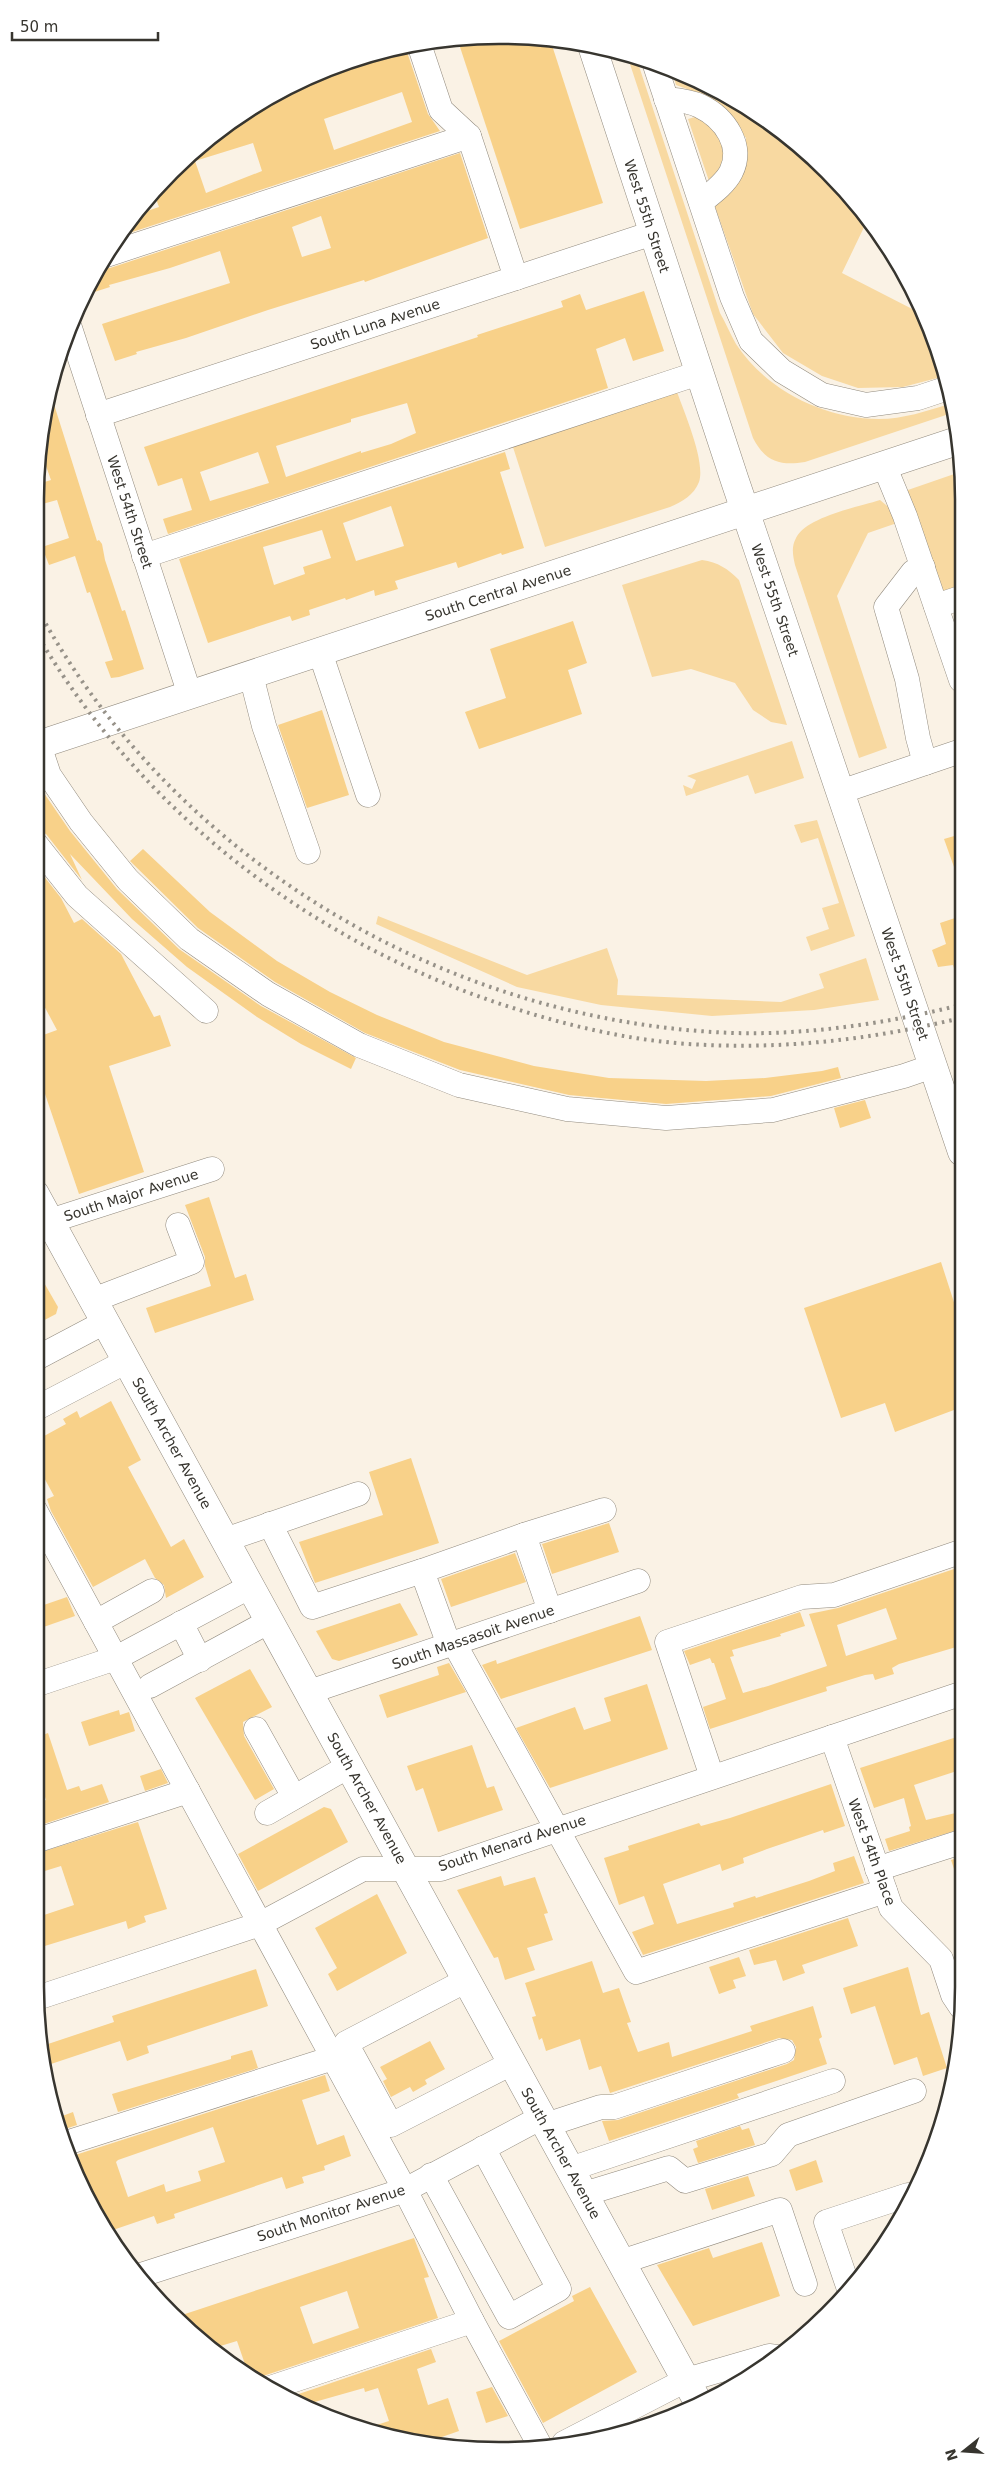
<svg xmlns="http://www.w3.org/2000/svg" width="999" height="2486" font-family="'DejaVu Sans',sans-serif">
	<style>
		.green { fill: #f8d9a1 }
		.building { fill: #f8d189; fill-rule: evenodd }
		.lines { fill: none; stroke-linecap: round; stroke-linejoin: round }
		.minor-casing { stroke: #928b7f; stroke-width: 25 }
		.major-casing { stroke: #928b7f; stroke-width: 29 }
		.minor { stroke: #fff; stroke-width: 24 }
		.major { stroke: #fff; stroke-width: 28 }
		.rail { stroke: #979289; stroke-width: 4; stroke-dasharray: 2.5 5; stroke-linecap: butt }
		.labels { text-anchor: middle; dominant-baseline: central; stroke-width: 4; stroke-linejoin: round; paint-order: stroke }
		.street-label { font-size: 14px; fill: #37352f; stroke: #fff }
		.rim { fill: none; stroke: #37352f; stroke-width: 2.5 }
	</style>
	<rect width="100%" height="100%" fill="#faf2e5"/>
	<g class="green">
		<path d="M 627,55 L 636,57 L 720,313 C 726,323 730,334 736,344 C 766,390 824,419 879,419 C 903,419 927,411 949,404 L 952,413 L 805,462 C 779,466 765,461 753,438 Z"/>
		<path d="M 672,71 L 757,113 L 849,193 L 867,221 L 842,273 L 922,314 L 941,377 L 903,387 L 858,388 L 822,376 L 783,353 L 753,314 L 714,204 L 742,171 L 746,138 C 723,110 711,97 676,85 Z"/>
		<path d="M 695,117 C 721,130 721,134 728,162 L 709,181 L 688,119 Z"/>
		<path d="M 676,389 C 683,410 706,461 699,482 C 694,495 682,502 670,507 L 545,547 L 512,444 Z"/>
		<path d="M 960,472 L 960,592 L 939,599 L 905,491 Z"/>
		<path d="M 880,500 L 892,510 L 897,523 L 868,533 L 837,596 L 887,748 L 859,758 L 795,565 C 793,556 791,547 796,538 C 806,517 858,507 880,500 Z"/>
		<path d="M 702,560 C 718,562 728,569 739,580 L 787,725 L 771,722 L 753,710 L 735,683 L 691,669 L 652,677 L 622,585 Z"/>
		<path d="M 792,741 L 804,778 L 755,794 L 748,775 L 686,796 L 683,785 L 692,789 L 696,780 L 687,776 Z"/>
		<path d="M 817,820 L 855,936 L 811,951 L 806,937 L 829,929 L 822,908 L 839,903 L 818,838 L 801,843 L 794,825 Z"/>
		<path d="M 378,916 L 527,975 L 607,948 L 618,980 L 617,995 L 781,1002 L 824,988 L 819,974 L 866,958 L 879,1000 L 814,1010 L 712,1016 L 601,1005 L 517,987 L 376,924 Z"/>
	</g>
	<g class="building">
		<path d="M 469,36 L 550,39 L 603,203 L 520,229 L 457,38 Z"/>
		<path d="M 406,49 L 428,114 L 440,131 L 120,236 L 135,215 L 159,207 L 153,191 L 216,131 L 285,89 ZM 402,92 L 412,122 L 334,150 L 324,119 ZM 253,143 L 262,171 L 206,193 L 195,161 Z"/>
		<path d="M 460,153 L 488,238 L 365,282 L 364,280 L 268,310 L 186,338 L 136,352 L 137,354 L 115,361 L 102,324 L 230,283 L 220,251 L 170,268 L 109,285 L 110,287 L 85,295 L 98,266 L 110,268 ZM 321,216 L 331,248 L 302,257 L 292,227 Z"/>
		<path d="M 644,291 L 664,351 L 633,361 L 625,338 L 596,349 L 608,388 L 168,534 L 163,519 L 192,510 L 182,478 L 158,486 L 144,447 L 478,337 L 477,335 L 563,307 L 561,301 L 580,294 L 586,310 ZM 407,403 L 416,433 L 391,444 L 361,453 L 361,451 L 286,477 L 276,446 L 351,422 L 351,419 ZM 258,452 L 269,483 L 210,501 L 200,472 Z"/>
		<path d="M 52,398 L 97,541 L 99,540 L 102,544 L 105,560 L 122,611 L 125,610 L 144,669 L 119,677 L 111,678 L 105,662 L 113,660 L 90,592 L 87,593 L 75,556 L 49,565 L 42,547 L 69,538 L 57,500 L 35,506 L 38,484 L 51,480 L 42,455 Z"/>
		<path d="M 505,452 L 510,469 L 500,472 L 524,548 L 502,555 L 501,553 L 458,568 L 456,562 L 395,581 L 398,589 L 375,596 L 374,590 L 346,600 L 345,598 L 309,610 L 310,615 L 292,621 L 290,616 L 208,643 L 179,559 ZM 391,506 L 404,546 L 356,561 L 343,523 ZM 322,530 L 331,558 L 303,567 L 305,574 L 274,585 L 263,547 Z"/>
		<path d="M 573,621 L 587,663 L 568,670 L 582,714 L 479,749 L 465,712 L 506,698 L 490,649 Z"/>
		<path d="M 322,710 L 349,795 L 307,808 L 278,725 Z"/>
		<path d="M 35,780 L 70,831 L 117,889 L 179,949 L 261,1006 L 356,1058 L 351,1069 L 301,1044 L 257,1017 L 187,967 L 132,919 L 70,854 L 82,880 L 46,834 L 35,830 Z"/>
		<path d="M 961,834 L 961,880 L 959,881 L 944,839 Z"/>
		<path d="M 143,849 L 210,912 L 277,961 L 330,992 L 377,1015 L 444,1042 L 534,1066 L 609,1078 L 706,1081 L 765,1078 L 822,1071 L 838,1067 L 841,1078 L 771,1096 L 666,1104 L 569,1095 L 460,1070 L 365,1033 L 275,982 L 198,928 L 130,861 Z"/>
		<path d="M 35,865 L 61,898 L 74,923 L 82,919 L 121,954 L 154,1017 L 160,1015 L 171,1046 L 109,1066 L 144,1172 L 79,1194 L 44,1091 L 35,1094 L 35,1038 L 57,1030 L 35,989 Z"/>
		<path d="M 961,916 L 961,980 L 958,980 L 953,965 L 938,967 L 932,950 L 946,944 L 940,923 Z"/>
		<path d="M 865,1100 L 871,1118 L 840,1128 L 834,1108 Z"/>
		<path d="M 209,1197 L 235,1278 L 246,1274 L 254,1300 L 155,1333 L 146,1308 L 211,1286 L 205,1266 L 205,1257 L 185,1205 Z"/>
		<path d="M 941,1262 L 962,1327 L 962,1407 L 895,1432 L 885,1403 L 841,1418 L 804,1308 Z"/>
		<path d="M 35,1267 L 58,1307 L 56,1314 L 35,1325 Z"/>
		<path d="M 111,1401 L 141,1460 L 128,1467 L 149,1506 L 171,1547 L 184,1539 L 204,1577 L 166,1598 L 164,1585 L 155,1578 L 145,1559 L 93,1587 L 51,1511 L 47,1499 L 54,1496 L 35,1461 L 35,1441 L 66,1424 L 63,1419 L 77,1411 L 80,1418 Z"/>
		<path d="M 411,1458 L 439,1543 L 315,1583 L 299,1542 L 383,1515 L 369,1472 Z"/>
		<path d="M 609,1523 L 619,1552 L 552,1574 L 542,1544 Z"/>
		<path d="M 35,1539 L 44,1555 L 35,1558 Z"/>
		<path d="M 515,1553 L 526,1582 L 451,1607 L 441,1579 Z"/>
		<path d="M 963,1566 L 963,1645 L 899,1664 L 892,1668 L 894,1674 L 875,1680 L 873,1674 L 865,1675 L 826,1687 L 827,1691 L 802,1699 L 710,1729 L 703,1707 L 726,1699 L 714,1663 L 712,1663 L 710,1658 L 690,1665 L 684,1651 L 800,1612 L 805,1626 L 780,1634 L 781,1636 L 732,1650 L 734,1656 L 730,1657 L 743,1693 L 768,1686 L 827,1666 L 809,1614 L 838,1608 ZM 886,1608 L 897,1639 L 846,1656 L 837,1625 Z"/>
		<path d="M 67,1597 L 75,1616 L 35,1630 L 35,1608 Z"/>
		<path d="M 400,1603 L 418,1635 L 339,1661 L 332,1659 L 316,1631 Z"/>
		<path d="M 640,1616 L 652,1650 L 501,1699 L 482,1665 L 496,1660 L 497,1664 Z"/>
		<path d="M 449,1663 L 466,1692 L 387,1718 L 379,1695 L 439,1675 L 437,1667 Z"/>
		<path d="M 250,1669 L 272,1707 L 243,1722 L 244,1736 L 274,1789 L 255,1800 L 195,1698 Z"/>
		<path d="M 647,1684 L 668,1749 L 550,1788 L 516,1728 L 575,1707 L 584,1730 L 611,1721 L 604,1698 Z"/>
		<path d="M 119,1710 L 120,1715 L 129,1712 L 135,1731 L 89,1746 L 81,1722 Z"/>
		<path d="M 48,1733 L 67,1790 L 79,1786 L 81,1791 L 102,1784 L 109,1802 L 35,1827 L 35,1803 L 46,1800 L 35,1766 L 35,1738 Z"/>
		<path d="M 963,1735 L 963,1769 L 914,1785 L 926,1820 L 964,1811 L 964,1828 L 889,1851 L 885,1839 L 910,1831 L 909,1827 L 911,1826 L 904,1798 L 874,1808 L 860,1768 Z"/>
		<path d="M 472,1745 L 487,1788 L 494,1786 L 503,1810 L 438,1832 L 423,1788 L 416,1791 L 407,1766 Z"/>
		<path d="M 161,1769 L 168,1783 L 145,1791 L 140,1776 Z"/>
		<path d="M 831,1784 L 845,1826 L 824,1833 L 823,1830 L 767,1849 L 743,1858 L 744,1863 L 722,1871 L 720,1864 L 663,1884 L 677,1924 L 734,1907 L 733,1903 L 755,1896 L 756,1898 L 809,1881 L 835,1871 L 833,1863 L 854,1856 L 864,1883 L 643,1955 L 632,1932 L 654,1924 L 644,1896 L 619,1905 L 604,1858 L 629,1850 L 628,1846 L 699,1823 L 701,1826 L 730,1818 Z"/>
		<path d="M 324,1807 L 331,1809 L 348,1842 L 258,1891 L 238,1854 Z"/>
		<path d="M 138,1822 L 167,1909 L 144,1916 L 146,1922 L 128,1929 L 126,1921 L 35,1949 L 35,1918 L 74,1905 L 61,1866 L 35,1874 L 35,1854 Z"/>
		<path d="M 964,1856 L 964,1890 L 961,1890 L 951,1860 Z"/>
		<path d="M 501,1876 L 504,1886 L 535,1877 L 548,1913 L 544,1914 L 553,1940 L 527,1948 L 535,1970 L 505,1980 L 498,1957 L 494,1958 L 457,1890 Z"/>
		<path d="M 377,1894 L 407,1953 L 337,1991 L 328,1974 L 337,1968 L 315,1928 Z"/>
		<path d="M 848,1918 L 858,1946 L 802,1965 L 805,1973 L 783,1981 L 776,1960 L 754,1965 L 749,1950 Z"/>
		<path d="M 739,1957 L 746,1976 L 733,1980 L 736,1988 L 719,1994 L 709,1967 Z"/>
		<path d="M 592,1961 L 603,1993 L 619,1988 L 631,2022 L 627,2023 L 638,2052 L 669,2042 L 672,2057 L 752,2031 L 750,2026 L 813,2006 L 822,2037 L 819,2039 L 827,2064 L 737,2094 L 739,2098 L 609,2141 L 602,2121 L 618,2120 L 787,2064 L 794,2060 L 796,2047 L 792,2040 L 779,2038 L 610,2093 L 601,2066 L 589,2070 L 580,2039 L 546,2051 L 542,2038 L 539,2040 L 532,2017 L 536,2016 L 525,1983 Z"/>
		<path d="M 908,1967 L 921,2015 L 929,2012 L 947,2068 L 923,2076 L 917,2057 L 894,2065 L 875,2006 L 851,2014 L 843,1988 Z"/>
		<path d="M 256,1969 L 268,2006 L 147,2046 L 149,2053 L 127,2061 L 120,2041 L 48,2065 L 45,2045 L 114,2022 L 112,2016 Z"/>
		<path d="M 430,2041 L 445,2069 L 425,2080 L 427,2084 L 413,2092 L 410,2087 L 391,2097 L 383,2081 L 387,2079 L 380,2067 Z"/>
		<path d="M 252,2050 L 258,2068 L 118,2112 L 112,2094 L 231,2059 L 231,2056 Z"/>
		<path d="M 325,2075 L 330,2091 L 302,2100 L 317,2145 L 344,2135 L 351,2156 L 324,2166 L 325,2170 L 302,2177 L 304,2183 L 286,2189 L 282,2177 L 174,2214 L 175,2218 L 157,2224 L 154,2216 L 107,2232 L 97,2218 L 69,2157 ZM 213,2127 L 225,2162 L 198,2171 L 201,2181 L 166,2192 L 164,2184 L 128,2197 L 116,2162 L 118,2160 Z"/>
		<path d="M 73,2112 L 77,2125 L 59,2131 L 57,2118 Z"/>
		<path d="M 740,2126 L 742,2130 L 749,2128 L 755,2145 L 698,2163 L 693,2149 L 698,2147 L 696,2141 Z"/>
		<path d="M 816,2160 L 823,2182 L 796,2191 L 789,2170 Z"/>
		<path d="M 748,2176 L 755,2196 L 712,2210 L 705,2189 Z"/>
		<path d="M 414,2238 L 429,2277 L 424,2278 L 438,2318 L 263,2376 L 257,2380 L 248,2373 L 237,2341 L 217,2347 L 179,2316 ZM 347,2291 L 359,2328 L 313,2344 L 300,2307 Z"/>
		<path d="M 762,2242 L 780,2296 L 693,2326 L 657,2265 L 709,2248 L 713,2258 Z"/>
		<path d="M 590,2287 L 637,2372 L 543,2423 L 499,2341 L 574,2301 L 572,2296 Z"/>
		<path d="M 431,2349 L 436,2362 L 417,2369 L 428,2405 L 448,2398 L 459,2431 L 439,2438 L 440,2442 L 431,2445 L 364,2429 L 389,2421 L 378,2388 L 365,2392 L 364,2388 L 304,2405 L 287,2398 Z"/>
		<path d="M 492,2387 L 508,2416 L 486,2423 L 476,2392 Z"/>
	</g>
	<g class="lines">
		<g class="minor-casing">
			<g id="minor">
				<path d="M 419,44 L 441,110 L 469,136 L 516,278"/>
				<path d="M 654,62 L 732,297 L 751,341 L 782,371 L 822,395 L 866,405 L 918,398 L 945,389"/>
				<path d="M 666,99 C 677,100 690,101 700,106 C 725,118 744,146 731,172 C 725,184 711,194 701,202"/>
				<path d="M 106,255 L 469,136"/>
				<path d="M 70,328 L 190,695"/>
				<path d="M 98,415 L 653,233"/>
				<path d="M 884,465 L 905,516 L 961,680"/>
				<path d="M 144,556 L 699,373"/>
				<path d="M 923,567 L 913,572 L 886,607 L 907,679 L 918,738 L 925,763"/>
				<path d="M 936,606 L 960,598"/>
				<path d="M 320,652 L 368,795"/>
				<path d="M 251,675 L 264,726 L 308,852"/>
				<path d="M 39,745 L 49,775 L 81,822 L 128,880 L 189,939 L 268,994 L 359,1045 L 459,1085 L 567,1109 L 666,1118 L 773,1110 L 904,1076 L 933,1066"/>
				<path d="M 840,792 L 961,751"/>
				<path d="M 35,843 L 77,896 L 206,1011"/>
				<path d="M 50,1221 L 212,1169"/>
				<path d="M 93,1300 L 192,1262 L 178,1225"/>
				<path d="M 35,1359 L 105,1322"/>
				<path d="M 35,1409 L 127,1361"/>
				<path d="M 35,1510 L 405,2190 L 472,2321 L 539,2444"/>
				<path d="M 270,1524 L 312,1607 L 422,1571"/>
				<path d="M 225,1540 L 358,1494"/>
				<path d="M 550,1611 L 524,1535 L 604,1510"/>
				<path d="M 96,1622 L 152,1591"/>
				<path d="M 181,1623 L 200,1660"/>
				<path d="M 454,1643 L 636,1972 L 885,1891"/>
				<path d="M 449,1645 L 422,1571 L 524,1535"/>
				<path d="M 35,1685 L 116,1658 L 251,1586"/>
				<path d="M 150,1686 L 270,1621"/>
				<path d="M 309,1692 L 638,1581"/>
				<path d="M 256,1729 L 294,1797"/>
				<path d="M 832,1737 L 891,1908 L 941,1959 L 953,1995 L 961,2007"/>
				<path d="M 712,1777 L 667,1642 L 802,1597 L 834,1595 L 963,1551"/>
				<path d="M 267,1813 L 349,1766"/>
				<path d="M 35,1841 L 188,1791"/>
				<path d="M 877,1869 L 964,1841"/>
				<path d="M 467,1980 L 346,2043 L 391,2125 L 512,2063"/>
				<path d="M 37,1998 L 260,1924 L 363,1869 L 441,1869 L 963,1693"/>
				<path d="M 546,2125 L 601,2107 L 614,2107 L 783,2051"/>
				<path d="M 63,2144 L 333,2058"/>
				<path d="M 570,2169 L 833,2081"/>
				<path d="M 431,2175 L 509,2317 L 559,2289 L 483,2148"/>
				<path d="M 584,2194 L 669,2168 L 685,2181 L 772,2154 L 788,2135 L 914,2091"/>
				<path d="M 621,2262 L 780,2210 L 805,2284"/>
				<path d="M 138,2276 L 405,2190 L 542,2117"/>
				<path d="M 849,2289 L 826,2222 L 908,2195"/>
				<path d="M 267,2389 L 472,2321"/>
				<path d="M 564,2443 L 686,2380 L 769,2356 L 777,2357"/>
			</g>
		</g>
		<g class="major-casing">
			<g id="major">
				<path d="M 592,46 L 735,481 L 962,1152"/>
				<path d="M 35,746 L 960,440"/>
				<path d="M 35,1194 L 698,2402"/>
			</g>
		</g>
		<use href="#minor" class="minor"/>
		<use href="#major" class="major"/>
		<g class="rail">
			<path d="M 35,604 C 170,859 448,1023 734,1033 C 811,1035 887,1023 961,1005"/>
			<path d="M 35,631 C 141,813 314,945 513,1008 C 569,1026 629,1040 688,1044 C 782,1050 869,1040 961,1018"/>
		</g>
	</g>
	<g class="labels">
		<g class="street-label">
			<text transform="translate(647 216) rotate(72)">West 55th Street</text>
			<text transform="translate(375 324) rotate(-18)">South Luna Avenue</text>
			<text transform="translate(130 512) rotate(72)">West 54th Street</text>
			<text transform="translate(498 593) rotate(-18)">South Central Avenue</text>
			<text transform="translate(775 600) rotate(71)">West 55th Street</text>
			<text transform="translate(905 984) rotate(71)">West 55th Street</text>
			<text transform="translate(131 1195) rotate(-18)">South Major Avenue</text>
			<text transform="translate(172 1443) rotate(61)">South Archer Avenue</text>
			<text transform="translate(473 1637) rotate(-19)">South Massasoit Avenue</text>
			<text transform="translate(367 1798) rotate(61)">South Archer Avenue</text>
			<text transform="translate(512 1843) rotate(-18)">South Menard Avenue</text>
			<text transform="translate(872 1852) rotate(70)">West 54th Place</text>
			<text transform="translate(561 2153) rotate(61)">South Archer Avenue</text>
			<text transform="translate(331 2213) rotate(-18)">South Monitor Avenue</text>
		</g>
	</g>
	<path d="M0 0H999V2486H0ZM499 44H500A455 455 0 0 1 955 499V1987A455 455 0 0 1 500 2442H499A455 455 0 0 1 44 1987V499A455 455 0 0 1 499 44Z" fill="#fff" fill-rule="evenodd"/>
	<path class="rim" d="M499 44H500A455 455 0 0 1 955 499V1987A455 455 0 0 1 500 2442H499A455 455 0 0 1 44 1987V499A455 455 0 0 1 499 44Z"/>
	<g transform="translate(964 2451) rotate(253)" stroke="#ffffff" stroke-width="4" paint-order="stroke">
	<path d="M0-4L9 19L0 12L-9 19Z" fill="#37352f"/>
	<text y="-8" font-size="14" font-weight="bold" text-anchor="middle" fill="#37352f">N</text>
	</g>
	<path d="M12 32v8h146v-8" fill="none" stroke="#37352f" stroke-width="2.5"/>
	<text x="20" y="32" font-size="15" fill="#37352f" stroke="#ffffff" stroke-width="4" paint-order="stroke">50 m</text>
</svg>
